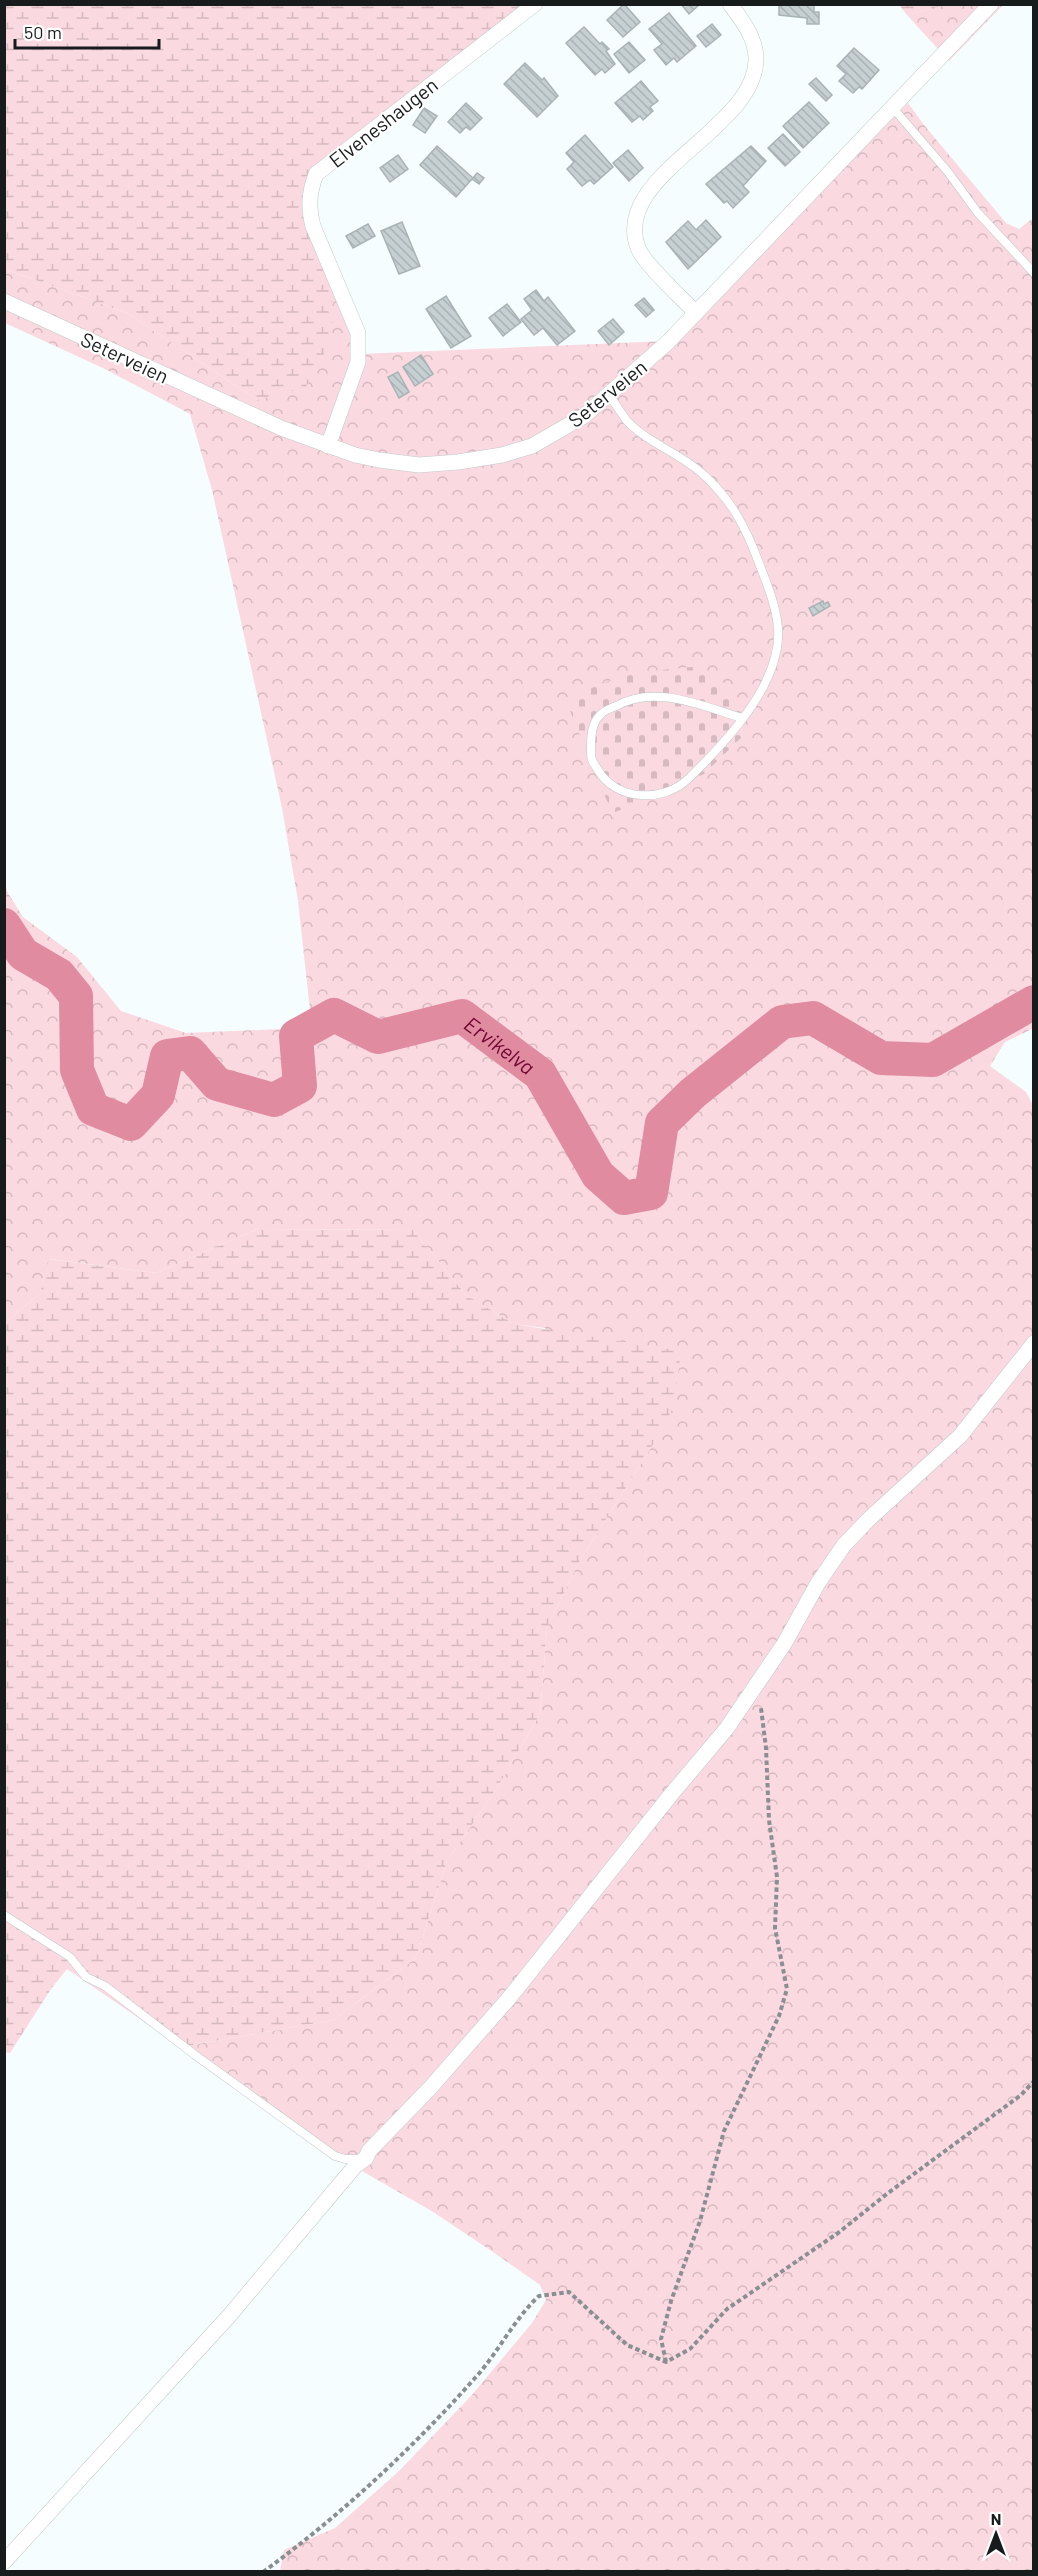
<svg xmlns="http://www.w3.org/2000/svg" width="1038" height="2576" font-family="Barlow,sans-serif">
	<style>
		.forest { fill: url(#forest-crowns); fill-rule: evenodd }
		.wetland { fill: url(#wetland-marsh) }
		.cemetery { fill: url(#cemetery-stones) }
		.lines { fill: none; stroke-linecap: round; stroke-linejoin: round }
		.river { stroke: #e08ba0; stroke-width: 34 }
		.building { fill: url(#building-back-hatch); stroke: #a9b3b5; stroke-width: 1.5 }
		.service-casing { stroke: #bfc9cb; stroke-width: 9 }
		.minor-casing { stroke: #bfc9cb; stroke-width: 16 }
		.path { stroke: #8a9092; stroke-width: 4; stroke-dasharray: 4.5 3; stroke-linecap: butt }
		.service { stroke: #fff; stroke-width: 8 }
		.minor { stroke: #fff; stroke-width: 15 }
		.labels { text-anchor: middle; dominant-baseline: central; stroke-width: 4.5; stroke-linejoin: round; paint-order: stroke }
		.street-label { font-size: 20px; fill: #171b1c; stroke: #fff }
		.water-label { font-size: 21px; font-style: italic; fill: #6f0632; stroke: #fff }
	</style>
	<defs>
		<pattern id="forest-crowns" width="20" height="18" patternUnits="userSpaceOnUse" patternTransform="scale(1.5)"><rect width="20" height="18" fill="#fbd9e0"/><path d="M2 6a3 3 0 1 1 6 0M12 15a3 3 0 1 1 6 0" fill="none" stroke="#d6bac0"/></pattern>
		<pattern id="wetland-marsh" width="20" height="14" patternUnits="userSpaceOnUse" patternTransform="scale(1.5)"><rect width="20" height="14" fill="#fbd9e0"/><path d="M1 5h8M5 5V1M11 12h8M15 12V8" fill="none" stroke="#d6bac0"/></pattern>
		<pattern id="cemetery-stones" width="16" height="16" patternUnits="userSpaceOnUse" patternTransform="scale(1.5)"><rect width="16" height="16" fill="#fbd9e0"/><path d="M2 7V4a2 2 0 0 1 4 0v3zM10 15v-3a2 2 0 0 1 4 0v3z" fill="#d6bac0"/></pattern>
		<pattern id="building-back-hatch" width="6" height="6" patternUnits="userSpaceOnUse" patternTransform="scale(1.5)"><rect width="6" height="6" fill="#c6d0d2"/><path d="M-1 5l2 2M0 0l6 6M5-1l2 2" fill="none" stroke="#a9b2b4"/></pattern>
	</defs>
	<rect width="100%" height="100%" fill="#f5fdff"/>
	<g class="forest">
		<path d="M 945,5 L 1003,5 L 949,61 L 907,15 Z"/>
		<path d="M 908,103 L 924,125 L 1006,223 L 1019,229 L 1033,218 L 1034,1028 L 1005,1042 L 990,1066 L 1026,1092 L 1034,1107 L 1033,2571 L 280,2571 L 284,2550 L 335,2528 L 399,2471 L 471,2396 L 532,2323 L 546,2300 L 540,2285 L 493,2252 L 430,2210 L 367,2174 L 305,2134 L 181,2047 L 333,2020 L 416,1958 L 447,1861 L 497,1788 L 540,1714 L 547,1628 L 579,1562 L 659,1435 L 545,1328 L 514,1324 L 466,1295 L 413,1230 L 257,1229 L 156,1273 L 50,1259 L 40,1293 L 5,1323 L 4,881 L 8,893 L 23,917 L 77,957 L 121,1011 L 186,1033 L 281,1029 L 304,1020 L 310,1010 L 298,901 L 282,808 L 212,490 L 190,414 L 105,369 L 5,323 L 5,269 L 127,313 L 257,400 L 331,283 L 359,354 L 667,341 ZM 744,713 L 741,738 L 704,774 Z"/>
	</g>
	<g class="wetland">
		<path d="M 4,5 L 531,5 L 314,171 L 310,228 L 331,283 L 333,316 L 328,346 L 306,387 L 257,400 L 127,313 L 5,269 Z"/>
		<path d="M 899,5 L 945,5 L 907,15 Z"/>
		<path d="M 257,1229 L 413,1230 L 466,1295 L 514,1324 L 681,1351 L 674,1406 L 659,1435 L 579,1562 L 547,1628 L 540,1714 L 497,1788 L 447,1861 L 416,1958 L 333,2020 L 181,2047 L 67,1969 L 51,1989 L 10,2053 L 5,2052 L 5,1323 L 40,1293 L 49,1259 L 156,1273 Z"/>
	</g>
	<path class="cemetery" d="M 692,667 L 727,683 L 744,713 L 741,738 L 704,774 L 613,813 L 601,788 L 565,698 L 630,673 Z"/>
	<g class="lines">
		<path class="river" id="s1" d="M 4,925 L 23,954 L 59,975 L 76,996 L 77,1070 L 93,1109 L 131,1124 L 158,1095 L 167,1056 L 190,1053 L 217,1084 L 274,1100 L 300,1086 L 296,1036 L 334,1015 L 378,1037 L 462,1016 L 540,1074 L 598,1175 L 624,1198 L 651,1193 L 662,1123 L 693,1093 L 782,1022 L 813,1018 L 881,1058 L 933,1060 L 1034,1002"/>
	</g>
	<g class="building">
		<path d="M 624,4 L 640,22 L 623,37 L 607,20 Z"/>
		<path d="M 681,4 L 700,4 L 689,14 Z"/>
		<path d="M 779,4 L 814,4 L 814,12 L 819,12 L 819,24 L 807,24 L 807,18 L 779,15 Z"/>
		<path d="M 669,13 L 696,46 L 677,62 L 674,58 L 666,65 L 654,50 L 662,44 L 649,29 Z"/>
		<path d="M 712,24 L 721,35 L 706,47 L 697,36 Z"/>
		<path d="M 584,27 L 600,44 L 602,42 L 609,49 L 606,51 L 615,64 L 605,73 L 602,69 L 595,75 L 566,43 Z"/>
		<path d="M 629,42 L 645,60 L 629,73 L 614,54 Z"/>
		<path d="M 854,48 L 879,70 L 862,89 L 859,87 L 853,93 L 839,81 L 846,74 L 837,66 Z"/>
		<path d="M 525,63 L 542,80 L 544,78 L 558,96 L 537,117 L 504,84 Z"/>
		<path d="M 816,78 L 832,95 L 826,101 L 809,84 Z"/>
		<path d="M 641,81 L 658,101 L 650,107 L 653,111 L 643,120 L 640,116 L 632,122 L 615,103 Z"/>
		<path d="M 809,102 L 829,123 L 803,148 L 783,126 Z"/>
		<path d="M 466,103 L 482,118 L 470,130 L 466,127 L 460,133 L 448,122 Z"/>
		<path d="M 424,108 L 437,116 L 425,133 L 413,125 Z"/>
		<path d="M 783,134 L 800,152 L 785,166 L 768,148 Z"/>
		<path d="M 585,135 L 613,167 L 594,184 L 590,180 L 582,186 L 567,169 L 574,162 L 566,153 Z"/>
		<path d="M 437,146 L 473,178 L 477,173 L 484,178 L 479,184 L 472,179 L 456,197 L 420,165 Z"/>
		<path d="M 751,146 L 766,161 L 743,186 L 749,192 L 733,208 L 727,201 L 724,203 L 706,184 Z"/>
		<path d="M 628,150 L 643,168 L 629,181 L 613,163 Z"/>
		<path d="M 398,155 L 408,169 L 390,182 L 380,168 Z"/>
		<path d="M 706,220 L 721,237 L 688,269 L 666,242 L 688,221 L 696,230 Z"/>
		<path d="M 402,222 L 420,266 L 399,274 L 381,231 Z"/>
		<path d="M 368,224 L 375,236 L 353,248 L 346,236 Z"/>
		<path d="M 536,290 L 544,301 L 548,297 L 575,331 L 557,345 L 543,328 L 534,335 L 521,319 L 532,310 L 524,299 Z"/>
		<path d="M 446,296 L 471,336 L 451,348 L 426,309 Z"/>
		<path d="M 644,298 L 654,310 L 646,317 L 635,305 Z"/>
		<path d="M 507,304 L 521,322 L 503,336 L 489,318 Z"/>
		<path d="M 613,319 L 624,332 L 609,345 L 598,331 Z"/>
		<path d="M 421,355 L 433,374 L 415,386 L 403,367 Z"/>
		<path d="M 398,372 L 409,392 L 399,398 L 388,377 Z"/>
		<path d="M 823,601 L 824,604 L 828,602 L 830,606 L 813,616 L 809,608 Z"/>
	</g>
	<g class="lines">
		<g class="service-casing">
			<g id="service">
				<path d="M 893,108 L 948,172 L 978,213 L 1034,273"/>
				<path d="M 609,395 C 615,403 621,413 627,421 C 649,444 682,454 705,476 C 732,501 746,528 759,563 C 767,584 776,605 778,628 C 782,684 725,743 688,779 C 663,803 616,801 598,770 C 594,764 591,760 591,754 C 591,741 590,725 600,715 C 603,711 611,708 616,706 C 655,684 702,706 742,718"/>
				<path d="M 4,1915 L 70,1957 L 86,1977 L 105,1986 L 195,2055 L 335,2156 L 345,2159 L 361,2159"/>
			</g>
		</g>
		<g class="minor-casing">
			<g id="minor">
				<path d="M 4,301 L 281,428 L 355,455 L 379,460 L 419,465 L 458,462 L 502,455 L 532,446 L 584,416 L 668,342 L 991,4"/>
				<path d="M 696,313 C 682,298 645,265 638,248 C 610,174 758,130 756,57 C 755,37 742,20 730,4"/>
				<path d="M 328,446 L 358,362 L 358,333 L 313,226 C 308,207 309,193 316,174 L 535,4"/>
				<path d="M 4,2562 L 229,2316 L 356,2165 L 366,2158 L 369,2151 L 430,2088 L 510,1997 L 669,1797 L 727,1728 L 784,1644 L 818,1583 L 844,1545 L 870,1518 L 960,1436 L 1034,1343"/>
			</g>
		</g>
		<g class="path">
			<path d="M 666,2362 L 661,2339 L 671,2301 L 700,2221 L 724,2131 L 779,2016 L 787,1989 L 775,1928 L 777,1877 L 769,1820 L 766,1748 L 761,1708"/>
			<path d="M 263,2572 C 340,2516 412,2449 475,2378 C 498,2353 514,2319 539,2296 L 569,2292 L 627,2345 L 666,2362 L 690,2349 L 727,2309 L 838,2233 L 888,2193 L 1021,2095 L 1034,2081"/>
		</g>
		<use href="#service" class="service"/>
		<use href="#minor" class="minor"/>
	</g>
	<g class="labels">
		<g class="street-label">
			<text transform="translate(383 122) rotate(-38)">Elveneshaugen</text>
			<text transform="translate(125 357) rotate(25)">Seterveien</text>
			<text transform="translate(607 393) rotate(-39)">Seterveien</text>
		</g>
		<g class="water-label">
			<text stroke="none"><textPath href="#s1" startOffset="770">Ervikelva</textPath></text>
		</g>
	</g>
	<rect width="1038" height="2576" fill="none" stroke="#171b1c" stroke-width="12"/>
	<g transform="translate(996 2534)" stroke="#ffffff" stroke-width="4.5" paint-order="stroke">
	<path d="M0-4.5L10 22L0 15L-10 22Z" fill="#171b1c"/>
	<text y="-9" font-size="16" font-weight="bold" text-anchor="middle" fill="#171b1c">N</text>
	</g>
	<path d="M15 39v9h144v-9" fill="none" stroke="#171b1c" stroke-width="3"/>
	<text x="24" y="39" font-size="18" fill="#171b1c" stroke="#ffffff" stroke-width="4.5" paint-order="stroke">50 m</text>
</svg>
